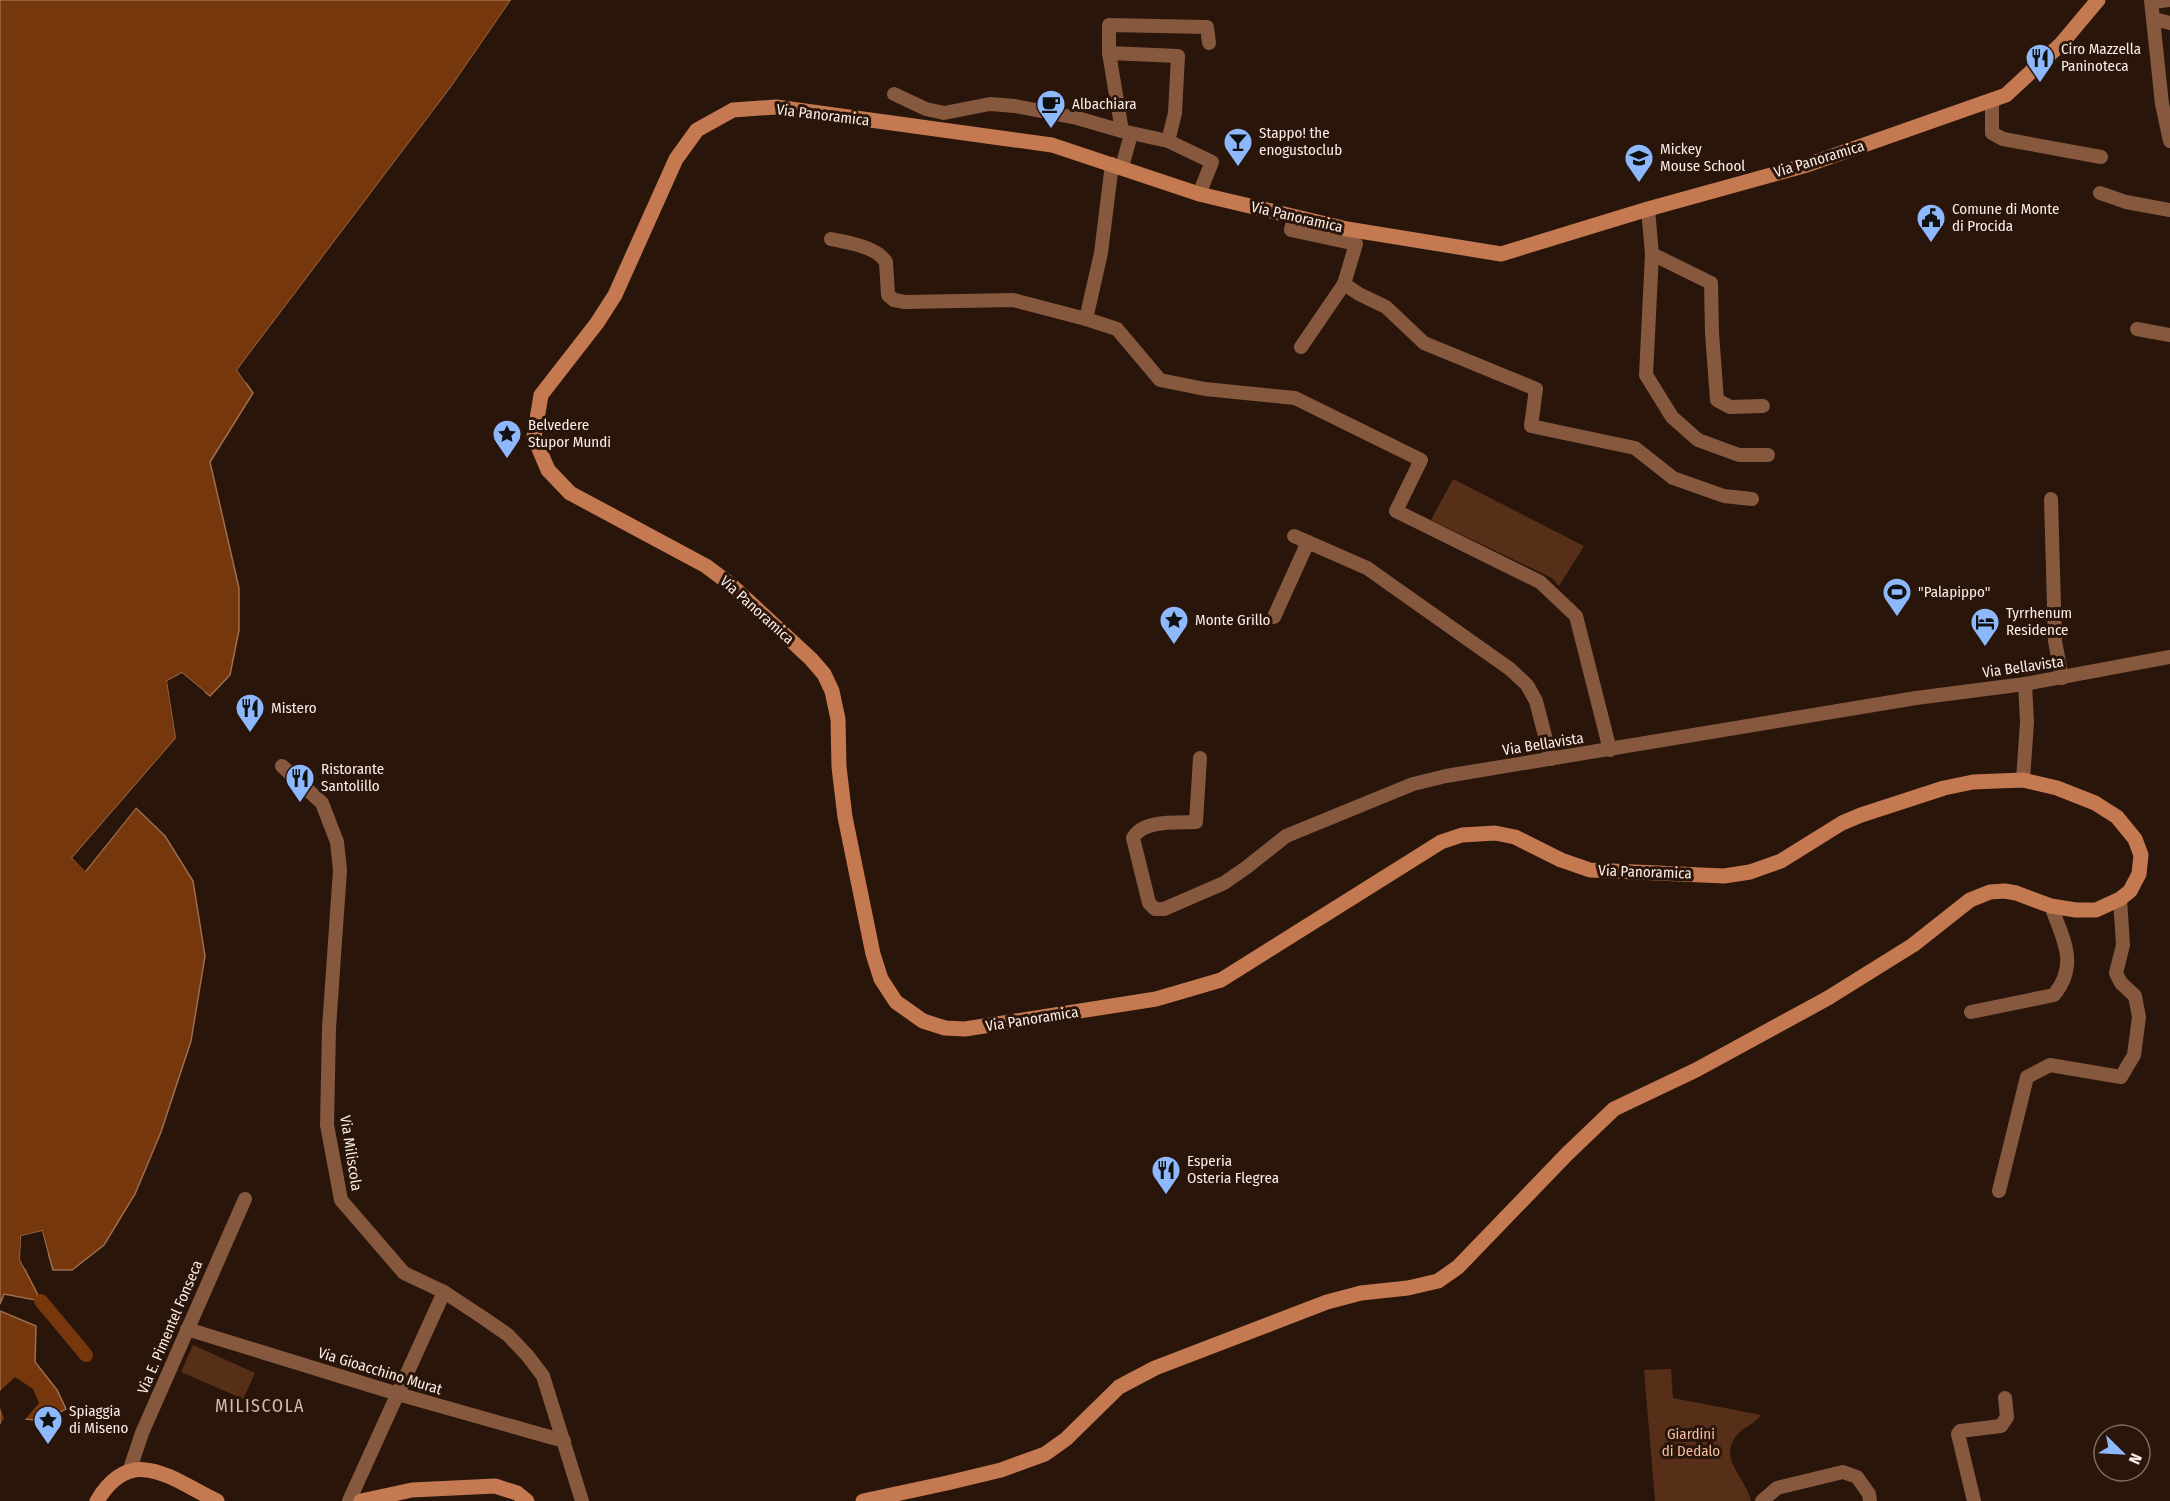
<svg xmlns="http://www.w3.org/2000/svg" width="2170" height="1501" font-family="'Fira Sans Condensed',sans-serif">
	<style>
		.green { fill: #572f19 }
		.water { fill: #76370d; stroke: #9e6e4e; stroke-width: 1.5 }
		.pier { fill: #29150a }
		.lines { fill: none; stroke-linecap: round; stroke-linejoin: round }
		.canal { stroke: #76370d; stroke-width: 14 }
		.street { stroke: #86583e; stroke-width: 14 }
		.secondary { stroke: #c57950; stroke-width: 15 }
		.labels { text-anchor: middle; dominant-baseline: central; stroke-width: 6; stroke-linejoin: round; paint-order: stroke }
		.poi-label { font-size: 15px; fill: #fcede6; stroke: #29150a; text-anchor: start }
		.street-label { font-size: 15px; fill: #fcede6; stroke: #29150a }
		.park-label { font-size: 15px; fill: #f5bb9d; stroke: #29150a }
		.quarter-label { font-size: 18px; letter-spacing: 1.5px; fill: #d8bbad; stroke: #29150a }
	</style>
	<rect width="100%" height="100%" fill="#29150a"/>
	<g class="green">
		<path d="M 1453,479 L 1584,546 L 1559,586 L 1552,578 L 1431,520 Z"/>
		<path d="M 193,1345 L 255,1373 L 243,1399 L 181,1372 Z"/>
		<path d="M 1671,1369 L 1673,1398 L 1761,1415 C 1754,1425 1743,1427 1736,1436 C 1718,1460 1747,1479 1751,1501 L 1655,1501 L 1644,1370 Z"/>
	</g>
	<g class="water">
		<path d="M 0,0 L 511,0 L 451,87 L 237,370 L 253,393 L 210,462 L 239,588 L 239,630 L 230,675 L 210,696 L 182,673 L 167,681 L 176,738 L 72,858 L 86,871 L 136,808 L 165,836 L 193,881 L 205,956 L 191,1041 L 161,1132 L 135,1194 L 104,1245 L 72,1270 L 53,1270 L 42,1231 L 21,1236 L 20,1260 L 41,1301 L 4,1294 L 0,1304 Z"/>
		<path d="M 0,1311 L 36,1326 L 35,1362 L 57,1390 L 66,1409 L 43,1421 L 7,1417 L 0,1430 Z"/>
	</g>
	<g class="pier">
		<path d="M 511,0 L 513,1 L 453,89 L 240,370 L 247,379 L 246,383 L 237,370 L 451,87 Z"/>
		<path d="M 182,673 L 205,692 L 203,695 L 181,676 L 170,683 L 179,739 L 76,858 L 85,867 L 133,806 L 138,805 L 85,871 L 72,858 L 176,738 L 167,681 Z"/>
		<path d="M 42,1231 L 48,1254 L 46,1256 L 40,1234 L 24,1238 L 23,1259 L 28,1268 L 25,1269 L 20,1260 L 21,1236 Z"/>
		<path d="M 15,1377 L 33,1389 L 39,1403 L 23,1422 L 9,1421 L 0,1433 L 0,1425 L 4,1418 L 0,1408 L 0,1391 Z"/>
	</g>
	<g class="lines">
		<path class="canal" d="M 41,1301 L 86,1355"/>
		<g class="street">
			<path d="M 2151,0 L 2162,104 L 2170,141"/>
			<path d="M 2152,2 L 2170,0"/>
			<path d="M 2154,19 L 2170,23"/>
			<path d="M 1109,53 L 1178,56 L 1175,113 L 1168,141"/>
			<path d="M 894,94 L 926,109 L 944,113 L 990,104 L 1015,106 L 1077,118 L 1122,131 L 1168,141 L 1212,162 L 1199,194"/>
			<path d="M 1992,100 L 1992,133 L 2003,139 L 2101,157"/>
			<path d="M 1122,131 L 1109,53 L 1109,25 L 1207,27 L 1209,43"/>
			<path d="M 1122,167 L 1131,134"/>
			<path d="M 2100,193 L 2126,202 L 2170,210"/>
			<path d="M 1648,209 L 1652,254 L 1646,375 L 1672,417 L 1698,440 L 1739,455 L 1768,455"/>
			<path d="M 1294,216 L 1291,230 L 1356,244 L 1344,284 L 1359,294 L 1386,307 L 1424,343 L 1536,389 L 1531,426 L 1635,448 L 1673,478 L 1724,496 L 1752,499"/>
			<path d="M 831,239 C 848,243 876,246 886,262 L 888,295 L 894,300 L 905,302 L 1013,300 L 1086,319 L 1117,329 L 1160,380 L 1205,389 L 1295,398 L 1421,460 L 1396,511 L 1540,582 L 1576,616 L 1610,750"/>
			<path d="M 1652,254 L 1711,283 L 1712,333 L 1717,400 L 1730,407 L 1763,406"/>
			<path d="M 1086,319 L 1101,253 L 1112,164"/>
			<path d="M 2137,329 L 2170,335"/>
			<path d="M 1301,347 L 1344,284"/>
			<path d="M 2051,499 L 2055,641 L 2062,678"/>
			<path d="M 1294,536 L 1367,568 L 1510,669 L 1527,685 L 1536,701 L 1551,759"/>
			<path d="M 1274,617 L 1308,542"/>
			<path d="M 1200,758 L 1196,822 C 1178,823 1143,819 1133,838 L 1149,903 L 1155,909 L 1164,909 L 1224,883 L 1247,867 L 1286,836 L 1413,784 L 1446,776 L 1916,698 L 2025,684 L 2170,657"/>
			<path d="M 282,766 L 322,803 L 337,842 L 340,870 L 329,1028 L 327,1125 L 341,1200 L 404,1273 L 444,1292 L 482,1317 L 508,1335 L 527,1355 L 543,1376 L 582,1501"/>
			<path d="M 2023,780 L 2027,722 L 2025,684"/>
			<path d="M 1971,1012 L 2054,995 C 2079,964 2063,939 2051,906"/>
			<path d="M 1999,1191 L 2027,1077 L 2050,1065 L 2121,1077 L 2134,1055 L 2139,1017 L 2135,996 L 2121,983 L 2116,973 L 2123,945 L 2120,899"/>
			<path d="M 187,1329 L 398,1394 L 564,1441"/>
			<path d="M 130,1469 L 142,1433 L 245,1199"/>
			<path d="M 349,1501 L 444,1292"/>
			<path d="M 1762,1501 L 1777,1488 L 1843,1472 L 1857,1477 L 1869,1494 L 1870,1501"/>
			<path d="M 1974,1501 L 1958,1434 L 1960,1431 L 2001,1426 L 2007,1417 L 2005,1398"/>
		</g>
		<g class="secondary">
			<path d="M 97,1501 C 132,1443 171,1479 217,1501"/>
			<path d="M 361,1501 L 412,1490 L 495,1486 L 517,1493 L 527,1501"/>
			<path d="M 863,1501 L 947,1483 L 1001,1470 L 1045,1454 L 1066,1439 L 1119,1387 L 1155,1368 L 1327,1302 L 1361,1293 L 1408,1288 L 1438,1281 L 1458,1267 L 1567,1154 L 1614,1109 L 1696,1070 L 1828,998 L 1913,945 L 1970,900 L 1990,892 L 2005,891 L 2016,893 L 2051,906 L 2076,910 L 2096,910 L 2120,899 L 2130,891 L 2139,874 L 2141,855 L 2135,839 L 2117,817 L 2095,803 L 2057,788 L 2023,780 L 1973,782 L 1944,788 L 1861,815 L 1842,823 L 1781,861 L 1750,872 L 1724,876 L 1590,870 L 1561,860 L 1515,837 L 1495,833 L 1462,835 L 1441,842 L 1221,980 L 1156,999 L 965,1029 L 945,1028 L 923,1021 L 896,1002 L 881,979 L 873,954 L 845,817 L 839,767 L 838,719 L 832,691 L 824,674 L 811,659 L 730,584 L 706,566 L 570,493 L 548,470 L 534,437 L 541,395 L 597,323 L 615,295 L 676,159 L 697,130 L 733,110 L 776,107 L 1052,145 L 1199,194 L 1347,229 L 1501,254 L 1648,209 L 1807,165 L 2006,95 L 2061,44 L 2098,0"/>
		</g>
	</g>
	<defs>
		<g id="restaurant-pin" transform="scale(1.5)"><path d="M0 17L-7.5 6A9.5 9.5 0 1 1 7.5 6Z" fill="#8db9fc" stroke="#29150a"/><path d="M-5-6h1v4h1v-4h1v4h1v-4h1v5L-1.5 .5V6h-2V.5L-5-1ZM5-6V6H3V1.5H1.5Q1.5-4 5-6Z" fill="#111"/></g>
		<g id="cafe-pin" transform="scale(1.5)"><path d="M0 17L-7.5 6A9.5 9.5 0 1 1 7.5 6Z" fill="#8db9fc" stroke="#29150a"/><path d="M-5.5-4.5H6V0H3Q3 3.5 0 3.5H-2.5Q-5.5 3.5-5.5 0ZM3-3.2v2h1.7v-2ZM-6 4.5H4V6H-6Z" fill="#111"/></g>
		<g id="bar-pin" transform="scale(1.5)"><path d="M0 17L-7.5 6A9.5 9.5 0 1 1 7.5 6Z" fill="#8db9fc" stroke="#29150a"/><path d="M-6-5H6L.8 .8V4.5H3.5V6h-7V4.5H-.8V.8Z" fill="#111"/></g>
		<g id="school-pin" transform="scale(1.5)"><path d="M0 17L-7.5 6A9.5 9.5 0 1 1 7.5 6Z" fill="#8db9fc" stroke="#29150a"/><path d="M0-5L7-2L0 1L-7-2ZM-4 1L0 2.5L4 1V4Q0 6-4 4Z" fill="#111"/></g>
		<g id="civic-pin" transform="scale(1.5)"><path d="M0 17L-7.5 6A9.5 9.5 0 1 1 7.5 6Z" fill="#8db9fc" stroke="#29150a"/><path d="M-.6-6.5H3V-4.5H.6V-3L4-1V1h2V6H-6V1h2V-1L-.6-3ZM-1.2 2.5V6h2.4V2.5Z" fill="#111"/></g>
		<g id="sight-pin" transform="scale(1.5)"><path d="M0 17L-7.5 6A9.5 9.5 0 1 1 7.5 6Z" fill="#8db9fc" stroke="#29150a"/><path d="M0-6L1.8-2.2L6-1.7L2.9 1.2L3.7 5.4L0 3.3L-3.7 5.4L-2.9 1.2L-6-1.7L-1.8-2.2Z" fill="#111"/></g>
		<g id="stadium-pin" transform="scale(1.5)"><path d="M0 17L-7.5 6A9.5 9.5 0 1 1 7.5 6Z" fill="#8db9fc" stroke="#29150a"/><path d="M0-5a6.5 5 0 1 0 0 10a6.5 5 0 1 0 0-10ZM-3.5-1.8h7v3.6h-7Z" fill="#111"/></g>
		<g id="hotel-pin" transform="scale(1.5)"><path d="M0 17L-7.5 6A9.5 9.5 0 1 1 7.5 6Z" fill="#8db9fc" stroke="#29150a"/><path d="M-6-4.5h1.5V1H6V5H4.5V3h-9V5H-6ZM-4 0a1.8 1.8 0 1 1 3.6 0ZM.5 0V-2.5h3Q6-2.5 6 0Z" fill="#111"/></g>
	</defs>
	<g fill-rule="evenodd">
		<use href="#restaurant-pin" x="2040" y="58"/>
		<use href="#cafe-pin" x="1051" y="104"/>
		<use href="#bar-pin" x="1238" y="142"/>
		<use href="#school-pin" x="1639" y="158"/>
		<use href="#civic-pin" x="1931" y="218"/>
		<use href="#sight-pin" x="507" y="434"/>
		<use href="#stadium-pin" x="1897" y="592"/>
		<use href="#sight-pin" x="1174" y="620"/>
		<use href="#hotel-pin" x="1985" y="622"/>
		<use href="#restaurant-pin" x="250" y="708"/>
		<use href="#restaurant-pin" x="300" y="778"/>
		<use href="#restaurant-pin" x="1166" y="1170"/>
		<use href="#sight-pin" x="48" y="1420"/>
	</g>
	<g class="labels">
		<g class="poi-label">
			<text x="2061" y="49">Ciro Mazzella<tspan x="2061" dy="17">Paninoteca</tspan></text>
			<text x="1072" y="104">Albachiara</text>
			<text x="1259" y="133">Stappo! the<tspan x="1259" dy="17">enogustoclub</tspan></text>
			<text x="1660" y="149">Mickey<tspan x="1660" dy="17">Mouse School</tspan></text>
			<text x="1952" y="209">Comune di Monte<tspan x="1952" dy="17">di Procida</tspan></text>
			<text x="528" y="425">Belvedere<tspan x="528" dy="17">Stupor Mundi</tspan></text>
			<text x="1918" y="592">"Palapippo"</text>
			<text x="2006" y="613">Tyrrhenum<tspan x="2006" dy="17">Residence</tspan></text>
			<text x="1195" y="620">Monte Grillo</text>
			<text x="271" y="708">Mistero</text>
			<text x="321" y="769">Ristorante<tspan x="321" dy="17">Santolillo</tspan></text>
			<text x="1187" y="1161">Esperia<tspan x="1187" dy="17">Osteria Flegrea</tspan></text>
			<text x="69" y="1411">Spiaggia<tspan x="69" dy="17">di Miseno</tspan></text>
		</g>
		<g class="street-label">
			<text transform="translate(823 115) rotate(7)">Via Panoramica</text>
			<text transform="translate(1819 159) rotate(-17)">Via Panoramica</text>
			<text transform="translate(1297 217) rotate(13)">Via Panoramica</text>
			<text transform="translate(757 610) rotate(42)">Via Panoramica</text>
			<text transform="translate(2023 667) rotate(-8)">Via Bellavista</text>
			<text transform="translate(1543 744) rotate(-9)">Via Bellavista</text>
			<text transform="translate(1645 872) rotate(2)">Via Panoramica</text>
			<text transform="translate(1032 1019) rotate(-9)">Via Panoramica</text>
			<text transform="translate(351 1153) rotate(81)">Via Miliscola</text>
			<text transform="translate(170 1327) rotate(-67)">Via E. Pimentel Fonseca</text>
			<text transform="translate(380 1371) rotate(17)">Via Gioacchino Murat</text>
		</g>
		<g class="park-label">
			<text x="1691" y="1434">Giardini<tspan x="1691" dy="17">di Dedalo</tspan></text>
		</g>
		<g class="quarter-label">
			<text x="260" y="1406">MILISCOLA</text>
		</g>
	</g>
	<g transform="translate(2122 1453) rotate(114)"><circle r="28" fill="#29150a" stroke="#7d6b62" stroke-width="1.5"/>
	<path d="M0-4.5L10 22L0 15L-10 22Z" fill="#8db9fc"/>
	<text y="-9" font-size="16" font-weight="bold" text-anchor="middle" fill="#fcede6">N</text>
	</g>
</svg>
